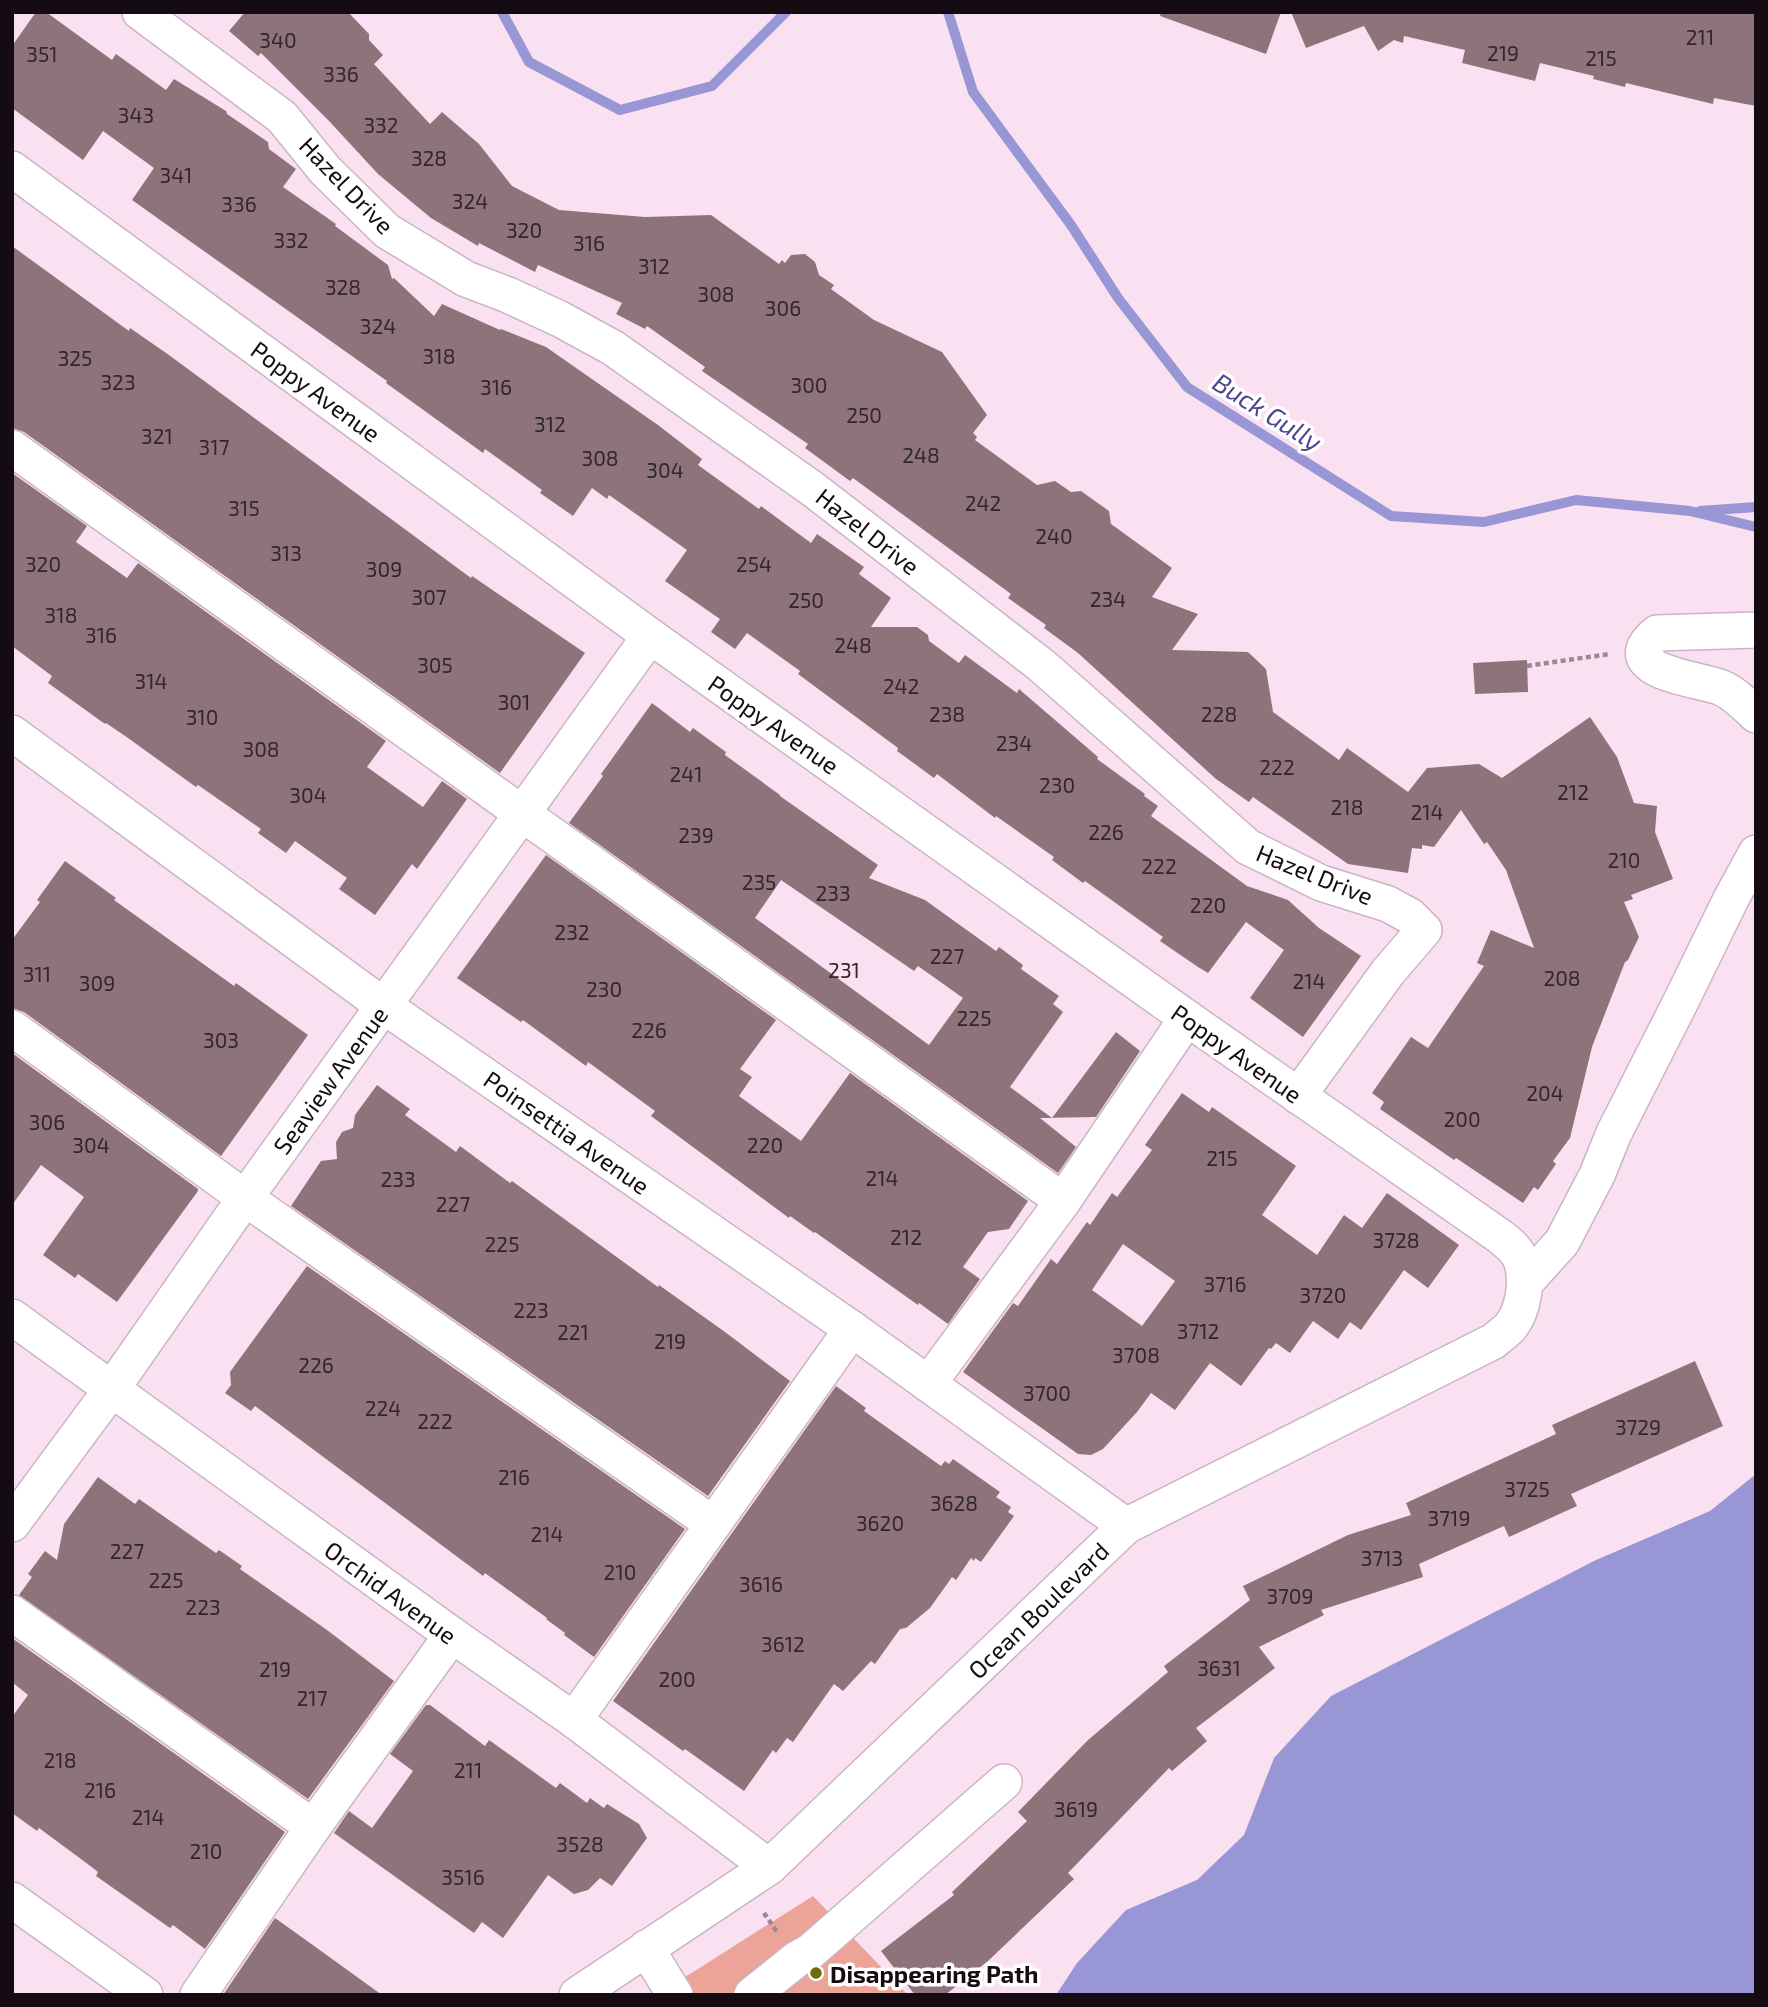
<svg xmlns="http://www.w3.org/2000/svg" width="1768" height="2007" font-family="'Exo 2',sans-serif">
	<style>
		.green { fill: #eca499 }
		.water { fill: #9896d5 }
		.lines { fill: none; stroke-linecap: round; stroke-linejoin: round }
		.stream { stroke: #9896d5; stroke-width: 10 }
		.building { fill: #8e747a; fill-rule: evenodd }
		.minor-casing { stroke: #cbb4c4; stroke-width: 38 }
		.path { stroke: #9a8895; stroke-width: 4.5; stroke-dasharray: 5 3.5; stroke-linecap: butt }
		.minor { stroke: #fff; stroke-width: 35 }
		.poi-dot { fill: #6f6b08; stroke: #fff; stroke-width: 2.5 }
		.labels { text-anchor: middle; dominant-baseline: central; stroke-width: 7; stroke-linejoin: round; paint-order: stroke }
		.number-label { font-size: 21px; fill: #32262c }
		.street-label { font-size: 24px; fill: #140c12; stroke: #fff }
		.poi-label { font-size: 24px; font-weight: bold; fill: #140c12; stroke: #fff; text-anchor: start }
		.water-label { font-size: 26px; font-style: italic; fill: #4d4591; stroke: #fff }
	</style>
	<rect width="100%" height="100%" fill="#fae1f2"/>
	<path class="green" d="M 813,1896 L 908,1995 L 649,1995 L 690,1974 Z"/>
	<path class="water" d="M 1756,1474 L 1756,1995 L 1056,1995 L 1077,1963 L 1126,1910 L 1197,1880 L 1244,1835 L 1274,1758 L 1331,1696 L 1596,1560 L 1710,1511 Z"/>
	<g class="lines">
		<g class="stream">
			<path d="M 502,12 L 529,62 L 620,110 L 712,86 L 786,12"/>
			<path d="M 948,12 L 973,92 L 1071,225 L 1118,298 L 1187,387 L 1391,516 L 1484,522 L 1576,500 L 1690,511 L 1756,527"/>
			<path d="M 1700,511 L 1756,507"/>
		</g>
	</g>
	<g class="building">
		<path d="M 36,12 L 46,12 L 112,60 L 116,54 L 166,90 L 174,79 L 226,111 L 227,114 L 268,142 L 269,149 L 296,169 L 283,187 L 336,224 L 335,226 L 388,265 L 392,279 L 394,278 L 434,316 L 442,304 L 500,330 L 501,329 L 546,347 L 658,425 L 702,459 L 698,465 L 759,509 L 761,506 L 811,543 L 817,534 L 864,567 L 859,574 L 891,598 L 871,627 L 917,627 L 928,635 L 929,641 L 959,663 L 965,655 L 1017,693 L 1019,689 L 1098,757 L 1097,759 L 1145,794 L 1144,796 L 1158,806 L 1151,816 L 1247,886 L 1288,900 L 1319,928 L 1361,956 L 1303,1037 L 1250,998 L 1284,950 L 1246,922 L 1208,973 L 1198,967 L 1160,941 L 1163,937 L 1085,881 L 1083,883 L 1052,860 L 1054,857 L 996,816 L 995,818 L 937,774 L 934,778 L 897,751 L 898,748 L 798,674 L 800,671 L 747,633 L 735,649 L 711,632 L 720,619 L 665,581 L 687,550 L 609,495 L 607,499 L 592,488 L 573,516 L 540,493 L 542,490 L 485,449 L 483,453 L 386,383 L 387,381 L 132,200 L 154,168 L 103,131 L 83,160 L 12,108 L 12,46 Z"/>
		<path d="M 245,12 L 348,12 L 369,34 L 369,40 L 383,55 L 374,64 L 430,124 L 442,112 L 479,144 L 512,186 L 559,210 L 645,217 L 711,215 L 779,264 L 782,260 L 785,263 L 791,255 L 805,254 L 815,262 L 819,275 L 834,285 L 831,289 L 874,320 L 942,352 L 987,415 L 973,433 L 977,437 L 975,440 L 1037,485 L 1055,481 L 1071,492 L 1081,491 L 1109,511 L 1111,524 L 1172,568 L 1152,597 L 1198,614 L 1172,650 L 1248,652 L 1266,669 L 1273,712 L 1339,760 L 1347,748 L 1408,792 L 1427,768 L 1479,764 L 1502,778 L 1590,717 L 1617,757 L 1634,803 L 1657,806 L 1655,832 L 1673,879 L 1631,895 L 1633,899 L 1624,902 L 1639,937 L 1628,960 L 1625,962 L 1592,1047 L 1570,1138 L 1553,1161 L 1556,1164 L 1538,1190 L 1534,1187 L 1523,1203 L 1456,1158 L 1454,1160 L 1380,1109 L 1384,1102 L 1372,1093 L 1411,1037 L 1428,1048 L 1484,966 L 1477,963 L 1491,930 L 1534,948 L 1506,870 L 1487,842 L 1484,844 L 1461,810 L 1434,847 L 1422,845 L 1422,849 L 1412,848 L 1408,873 L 1348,864 L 1253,797 L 1249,802 L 1216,779 L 1078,653 L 1044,628 L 1046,625 L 1008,598 L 1011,594 L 853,478 L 850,481 L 805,448 L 808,444 L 702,371 L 705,367 L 647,326 L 645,329 L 616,314 L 622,303 L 538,265 L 535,272 L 479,243 L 478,246 L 431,218 L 378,174 L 330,122 L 261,53 L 258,56 L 229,31 Z"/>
		<path d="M 1161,12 L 1281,12 L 1266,54 L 1160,16 Z"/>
		<path d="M 1291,12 L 1756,12 L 1756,106 L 1714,98 L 1713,104 L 1626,83 L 1625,87 L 1593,79 L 1594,76 L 1540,63 L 1535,81 L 1462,63 L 1465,50 L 1404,36 L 1403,43 L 1394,40 L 1378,51 L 1364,26 L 1306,48 Z"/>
		<path d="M 12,246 L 129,331 L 130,328 L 169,355 L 471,578 L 472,576 L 585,653 L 500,773 L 24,432 L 12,428 Z"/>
		<path d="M 12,473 L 87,526 L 76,542 L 127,578 L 138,563 L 386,741 L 367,767 L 423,807 L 442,781 L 467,799 L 417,869 L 412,864 L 375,915 L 339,889 L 347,878 L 295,841 L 286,853 L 258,833 L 261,829 L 198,785 L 196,787 L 128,738 L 106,723 L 105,724 L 48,683 L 52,676 L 12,646 Z"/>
		<path d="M 1527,660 L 1528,692 L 1475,694 L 1473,663 Z"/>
		<path d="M 652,703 L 690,732 L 693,728 L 726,752 L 725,755 L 780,795 L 780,796 L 878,865 L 869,878 L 925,900 L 996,951 L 999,947 L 1023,965 L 1021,969 L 1059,996 L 1053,1004 L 1063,1012 L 1010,1087 L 1052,1118 L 1116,1032 L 1140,1051 L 1096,1117 L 1040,1118 L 1076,1147 L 1058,1173 L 569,823 L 603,776 L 601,774 ZM 781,880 L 914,971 L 918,966 L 963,998 L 929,1045 L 755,918 Z"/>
		<path d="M 546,855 L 776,1020 L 740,1069 L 752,1077 L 739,1096 L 801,1141 L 850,1073 L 1028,1201 L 1009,1229 L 988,1232 L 963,1267 L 980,1279 L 948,1324 L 919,1303 L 918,1305 L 815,1232 L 814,1233 L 790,1216 L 789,1218 L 651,1116 L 655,1111 L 588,1062 L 586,1066 L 523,1020 L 521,1022 L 457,978 Z"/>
		<path d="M 65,861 L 116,898 L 114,900 L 234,986 L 236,983 L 308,1035 L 221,1156 L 24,1012 L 12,1008 L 12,940 L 40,902 L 37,900 Z"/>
		<path d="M 12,1053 L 198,1189 L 198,1191 L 117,1302 L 78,1274 L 75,1278 L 43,1255 L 84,1197 L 41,1165 L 12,1205 Z"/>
		<path d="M 377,1085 L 410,1109 L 405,1115 L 456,1152 L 460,1146 L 510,1183 L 512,1181 L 658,1287 L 659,1285 L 725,1332 L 790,1381 L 708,1496 L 291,1206 L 321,1161 L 337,1159 L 336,1142 L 342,1132 L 353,1128 L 355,1115 Z"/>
		<path d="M 1182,1093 L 1209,1112 L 1212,1107 L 1296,1166 L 1262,1215 L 1317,1255 L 1344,1215 L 1362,1228 L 1387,1193 L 1459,1245 L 1428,1288 L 1404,1270 L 1361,1330 L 1350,1322 L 1338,1339 L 1313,1321 L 1290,1353 L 1276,1343 L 1271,1349 L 1269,1348 L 1241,1386 L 1210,1363 L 1175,1410 L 1151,1393 L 1137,1412 L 1103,1449 L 1091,1455 L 1078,1454 L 963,1372 L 1013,1303 L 1018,1306 L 1051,1259 L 1057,1264 L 1087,1222 L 1090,1225 L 1112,1193 L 1117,1197 L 1152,1150 L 1145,1145 ZM 1123,1244 L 1175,1281 L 1142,1326 L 1092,1290 Z"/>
		<path d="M 307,1266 L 685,1529 L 594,1657 L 564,1635 L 565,1633 L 546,1619 L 547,1618 L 485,1573 L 483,1576 L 255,1406 L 251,1411 L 225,1393 L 231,1385 L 230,1372 Z"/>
		<path d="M 1695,1361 L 1723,1426 L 1571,1494 L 1577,1506 L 1509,1537 L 1504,1526 L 1419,1564 L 1423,1577 L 1321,1610 L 1324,1615 L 1259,1647 L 1275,1668 L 1196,1728 L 1207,1741 L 1172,1771 L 1169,1768 L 1068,1873 L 1074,1879 L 988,1961 L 945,1995 L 915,1995 L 881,1951 L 954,1895 L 952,1892 L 1027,1821 L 1018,1812 L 1088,1740 L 1168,1672 L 1164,1666 L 1250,1600 L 1243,1586 L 1348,1535 L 1411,1515 L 1406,1503 L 1556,1434 L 1552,1425 Z"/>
		<path d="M 836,1386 L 866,1408 L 864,1411 L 941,1466 L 945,1461 L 949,1464 L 953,1459 L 1000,1492 L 996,1497 L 1011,1507 L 1008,1512 L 1014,1516 L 981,1562 L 975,1558 L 974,1561 L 971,1558 L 956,1580 L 952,1577 L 930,1608 L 906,1628 L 900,1629 L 875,1664 L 871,1661 L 843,1691 L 834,1684 L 793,1742 L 787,1738 L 776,1753 L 773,1750 L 744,1791 L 685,1749 L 683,1751 L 613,1701 Z"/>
		<path d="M 98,1477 L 135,1504 L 139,1499 L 216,1553 L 219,1550 L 242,1566 L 240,1569 L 327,1630 L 394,1681 L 308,1799 L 19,1595 L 32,1577 L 28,1574 L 45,1551 L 57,1560 L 64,1524 Z"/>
		<path d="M 12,1638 L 285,1832 L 205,1949 L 173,1925 L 170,1928 L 96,1876 L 98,1872 L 89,1865 L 39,1828 L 37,1831 L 12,1813 L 12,1717 L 28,1695 L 12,1682 Z"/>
		<path d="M 426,1705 L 430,1705 L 485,1746 L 489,1740 L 556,1788 L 560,1783 L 587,1803 L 590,1798 L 604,1808 L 607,1804 L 639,1824 L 647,1838 L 612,1886 L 600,1878 L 588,1890 L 574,1894 L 548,1875 L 503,1938 L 482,1922 L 474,1933 L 334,1833 L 349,1811 L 372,1828 L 413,1771 L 390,1754 Z"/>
		<path d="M 275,1918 L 310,1943 L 382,1995 L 223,1995 Z"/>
	</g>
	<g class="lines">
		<g class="minor-casing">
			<g id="minor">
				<path d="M 140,12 L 282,117 L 325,170 L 387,231 L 466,279 L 508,295 L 560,319 L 613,348 L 814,490 L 1041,665 L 1248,847 L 1321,883 L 1388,904 L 1410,916 L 1424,930 L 1388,972 L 1298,1096"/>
				<path d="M 12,169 L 650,636 L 1187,1018 L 1498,1235 C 1507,1242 1517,1249 1521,1260 C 1528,1280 1524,1309 1511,1326 C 1507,1331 1499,1336 1494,1341 L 1126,1526 L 769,1867 L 577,1995"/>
				<path d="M 12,448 L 1063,1201"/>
				<path d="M 1756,630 L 1657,633 C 1609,672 1702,679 1722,688 C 1735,694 1746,705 1756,715"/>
				<path d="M 12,733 L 384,1006 L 852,1329 L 1126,1526"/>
				<path d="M 12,1028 L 245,1198 L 713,1524"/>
				<path d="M 1525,1283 L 1562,1242 L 1597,1175 L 1614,1133 L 1680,1003 L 1731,899 L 1756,853"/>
				<path d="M 12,1317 L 452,1635 L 574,1720 L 769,1867"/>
				<path d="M 928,1384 L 1063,1201 L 1187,1018"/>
				<path d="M 12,1524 L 111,1390 L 245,1198 L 650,636"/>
				<path d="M 12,1613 L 313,1827"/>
				<path d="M 574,1720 L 852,1329"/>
				<path d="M 12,1900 L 145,1995"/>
				<path d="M 646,1948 L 675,1995"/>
				<path d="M 198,1995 L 313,1827 L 452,1635"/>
				<path d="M 752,1995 L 797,1959 L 811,1951 L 1004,1782"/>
			</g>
		</g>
		<g class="path">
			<path d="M 1527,666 L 1609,654"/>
			<path d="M 764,1913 L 777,1932"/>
		</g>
		<use href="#minor" class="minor"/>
	</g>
	<circle class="poi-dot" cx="816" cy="1973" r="7"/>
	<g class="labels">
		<g class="number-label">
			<text x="1700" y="36">211</text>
			<text x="278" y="39">340</text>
			<text x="1503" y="52">219</text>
			<text x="42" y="53">351</text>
			<text x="1601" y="57">215</text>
			<text x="341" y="73">336</text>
			<text x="136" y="114">343</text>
			<text x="381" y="124">332</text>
			<text x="429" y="157">328</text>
			<text x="176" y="174">341</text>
			<text x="470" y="200">324</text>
			<text x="239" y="203">336</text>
			<text x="524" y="229">320</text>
			<text x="291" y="239">332</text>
			<text x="589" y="242">316</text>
			<text x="654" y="265">312</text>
			<text x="343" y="286">328</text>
			<text x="716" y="293">308</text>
			<text x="783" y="307">306</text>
			<text x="378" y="325">324</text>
			<text x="439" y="355">318</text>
			<text x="75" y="357">325</text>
			<text x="118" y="381">323</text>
			<text x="809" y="384">300</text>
			<text x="496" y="386">316</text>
			<text x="864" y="414">250</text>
			<text x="550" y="423">312</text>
			<text x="157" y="435">321</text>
			<text x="214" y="446">317</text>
			<text x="921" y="454">248</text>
			<text x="600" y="457">308</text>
			<text x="665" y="469">304</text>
			<text x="983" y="502">242</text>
			<text x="244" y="507">315</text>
			<text x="1054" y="535">240</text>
			<text x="286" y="552">313</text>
			<text x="43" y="563">320</text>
			<text x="754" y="563">254</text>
			<text x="384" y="568">309</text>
			<text x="429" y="596">307</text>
			<text x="1108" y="598">234</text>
			<text x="806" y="599">250</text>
			<text x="61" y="614">318</text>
			<text x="101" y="634">316</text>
			<text x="853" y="644">248</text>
			<text x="435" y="664">305</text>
			<text x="151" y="680">314</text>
			<text x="901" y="685">242</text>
			<text x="514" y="701">301</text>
			<text x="947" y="713">238</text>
			<text x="1219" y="713">228</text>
			<text x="202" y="716">310</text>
			<text x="1014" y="742">234</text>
			<text x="261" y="748">308</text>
			<text x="1277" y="766">222</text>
			<text x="686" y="773">241</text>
			<text x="1057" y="784">230</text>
			<text x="1573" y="791">212</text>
			<text x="308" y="794">304</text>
			<text x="1347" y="806">218</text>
			<text x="1427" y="811">214</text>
			<text x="1106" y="831">226</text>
			<text x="696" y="834">239</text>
			<text x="1624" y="859">210</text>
			<text x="1159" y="865">222</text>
			<text x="759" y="881">235</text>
			<text x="833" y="892">233</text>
			<text x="1208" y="904">220</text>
			<text x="572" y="931">232</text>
			<text x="947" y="955">227</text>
			<text x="844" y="969">231</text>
			<text x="37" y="973">311</text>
			<text x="1562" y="977">208</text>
			<text x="1309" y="980">214</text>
			<text x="97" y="982">309</text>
			<text x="604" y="988">230</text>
			<text x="974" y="1017">225</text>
			<text x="649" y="1029">226</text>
			<text x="221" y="1039">303</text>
			<text x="1545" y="1092">204</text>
			<text x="1462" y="1118">200</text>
			<text x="47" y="1121">306</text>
			<text x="91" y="1144">304</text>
			<text x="765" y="1144">220</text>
			<text x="1222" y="1157">215</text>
			<text x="882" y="1177">214</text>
			<text x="398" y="1178">233</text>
			<text x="453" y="1203">227</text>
			<text x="906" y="1236">212</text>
			<text x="1396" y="1239">3728</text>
			<text x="502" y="1243">225</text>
			<text x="1225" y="1283">3716</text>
			<text x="1323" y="1294">3720</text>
			<text x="531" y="1309">223</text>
			<text x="1198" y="1330">3712</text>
			<text x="573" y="1331">221</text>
			<text x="670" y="1340">219</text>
			<text x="1136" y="1354">3708</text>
			<text x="316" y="1364">226</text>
			<text x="1047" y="1392">3700</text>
			<text x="383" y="1407">224</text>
			<text x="435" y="1420">222</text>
			<text x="1638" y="1426">3729</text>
			<text x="514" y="1476">216</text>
			<text x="1527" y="1488">3725</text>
			<text x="954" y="1502">3628</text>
			<text x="1449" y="1517">3719</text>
			<text x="880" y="1522">3620</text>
			<text x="547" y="1533">214</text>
			<text x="127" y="1550">227</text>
			<text x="1382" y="1557">3713</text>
			<text x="620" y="1571">210</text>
			<text x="166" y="1579">225</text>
			<text x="761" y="1583">3616</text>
			<text x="1290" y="1595">3709</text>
			<text x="203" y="1606">223</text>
			<text x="783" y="1643">3612</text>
			<text x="1219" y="1667">3631</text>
			<text x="275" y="1668">219</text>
			<text x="677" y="1678">200</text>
			<text x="312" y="1697">217</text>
			<text x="60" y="1759">218</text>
			<text x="468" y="1769">211</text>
			<text x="100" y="1789">216</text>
			<text x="1076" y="1808">3619</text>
			<text x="148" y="1816">214</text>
			<text x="580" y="1843">3528</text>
			<text x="206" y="1850">210</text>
			<text x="463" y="1876">3516</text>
		</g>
		<g class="street-label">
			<text transform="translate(347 185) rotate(46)">Hazel Drive</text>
			<text transform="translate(316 391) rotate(36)">Poppy Avenue</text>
			<text transform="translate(868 531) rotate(38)">Hazel Drive</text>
			<text transform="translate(774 724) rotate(35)">Poppy Avenue</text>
			<text transform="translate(1315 874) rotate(22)">Hazel Drive</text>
			<text transform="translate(1237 1053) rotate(35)">Poppy Avenue</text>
			<text transform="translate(330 1080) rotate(-54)">Seaview Avenue</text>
			<text transform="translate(567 1132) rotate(35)">Poinsettia Avenue</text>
			<text transform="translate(391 1592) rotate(36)">Orchid Avenue</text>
			<text transform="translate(1038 1610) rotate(-44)">Ocean Boulevard</text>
		</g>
		<g class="poi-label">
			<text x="830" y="1973">Disappearing Path</text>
		</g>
		<g class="water-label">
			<text transform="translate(1268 411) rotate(32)">Buck Gully</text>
		</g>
	</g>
	<rect width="1768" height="2007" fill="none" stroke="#140c12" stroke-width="28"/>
</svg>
